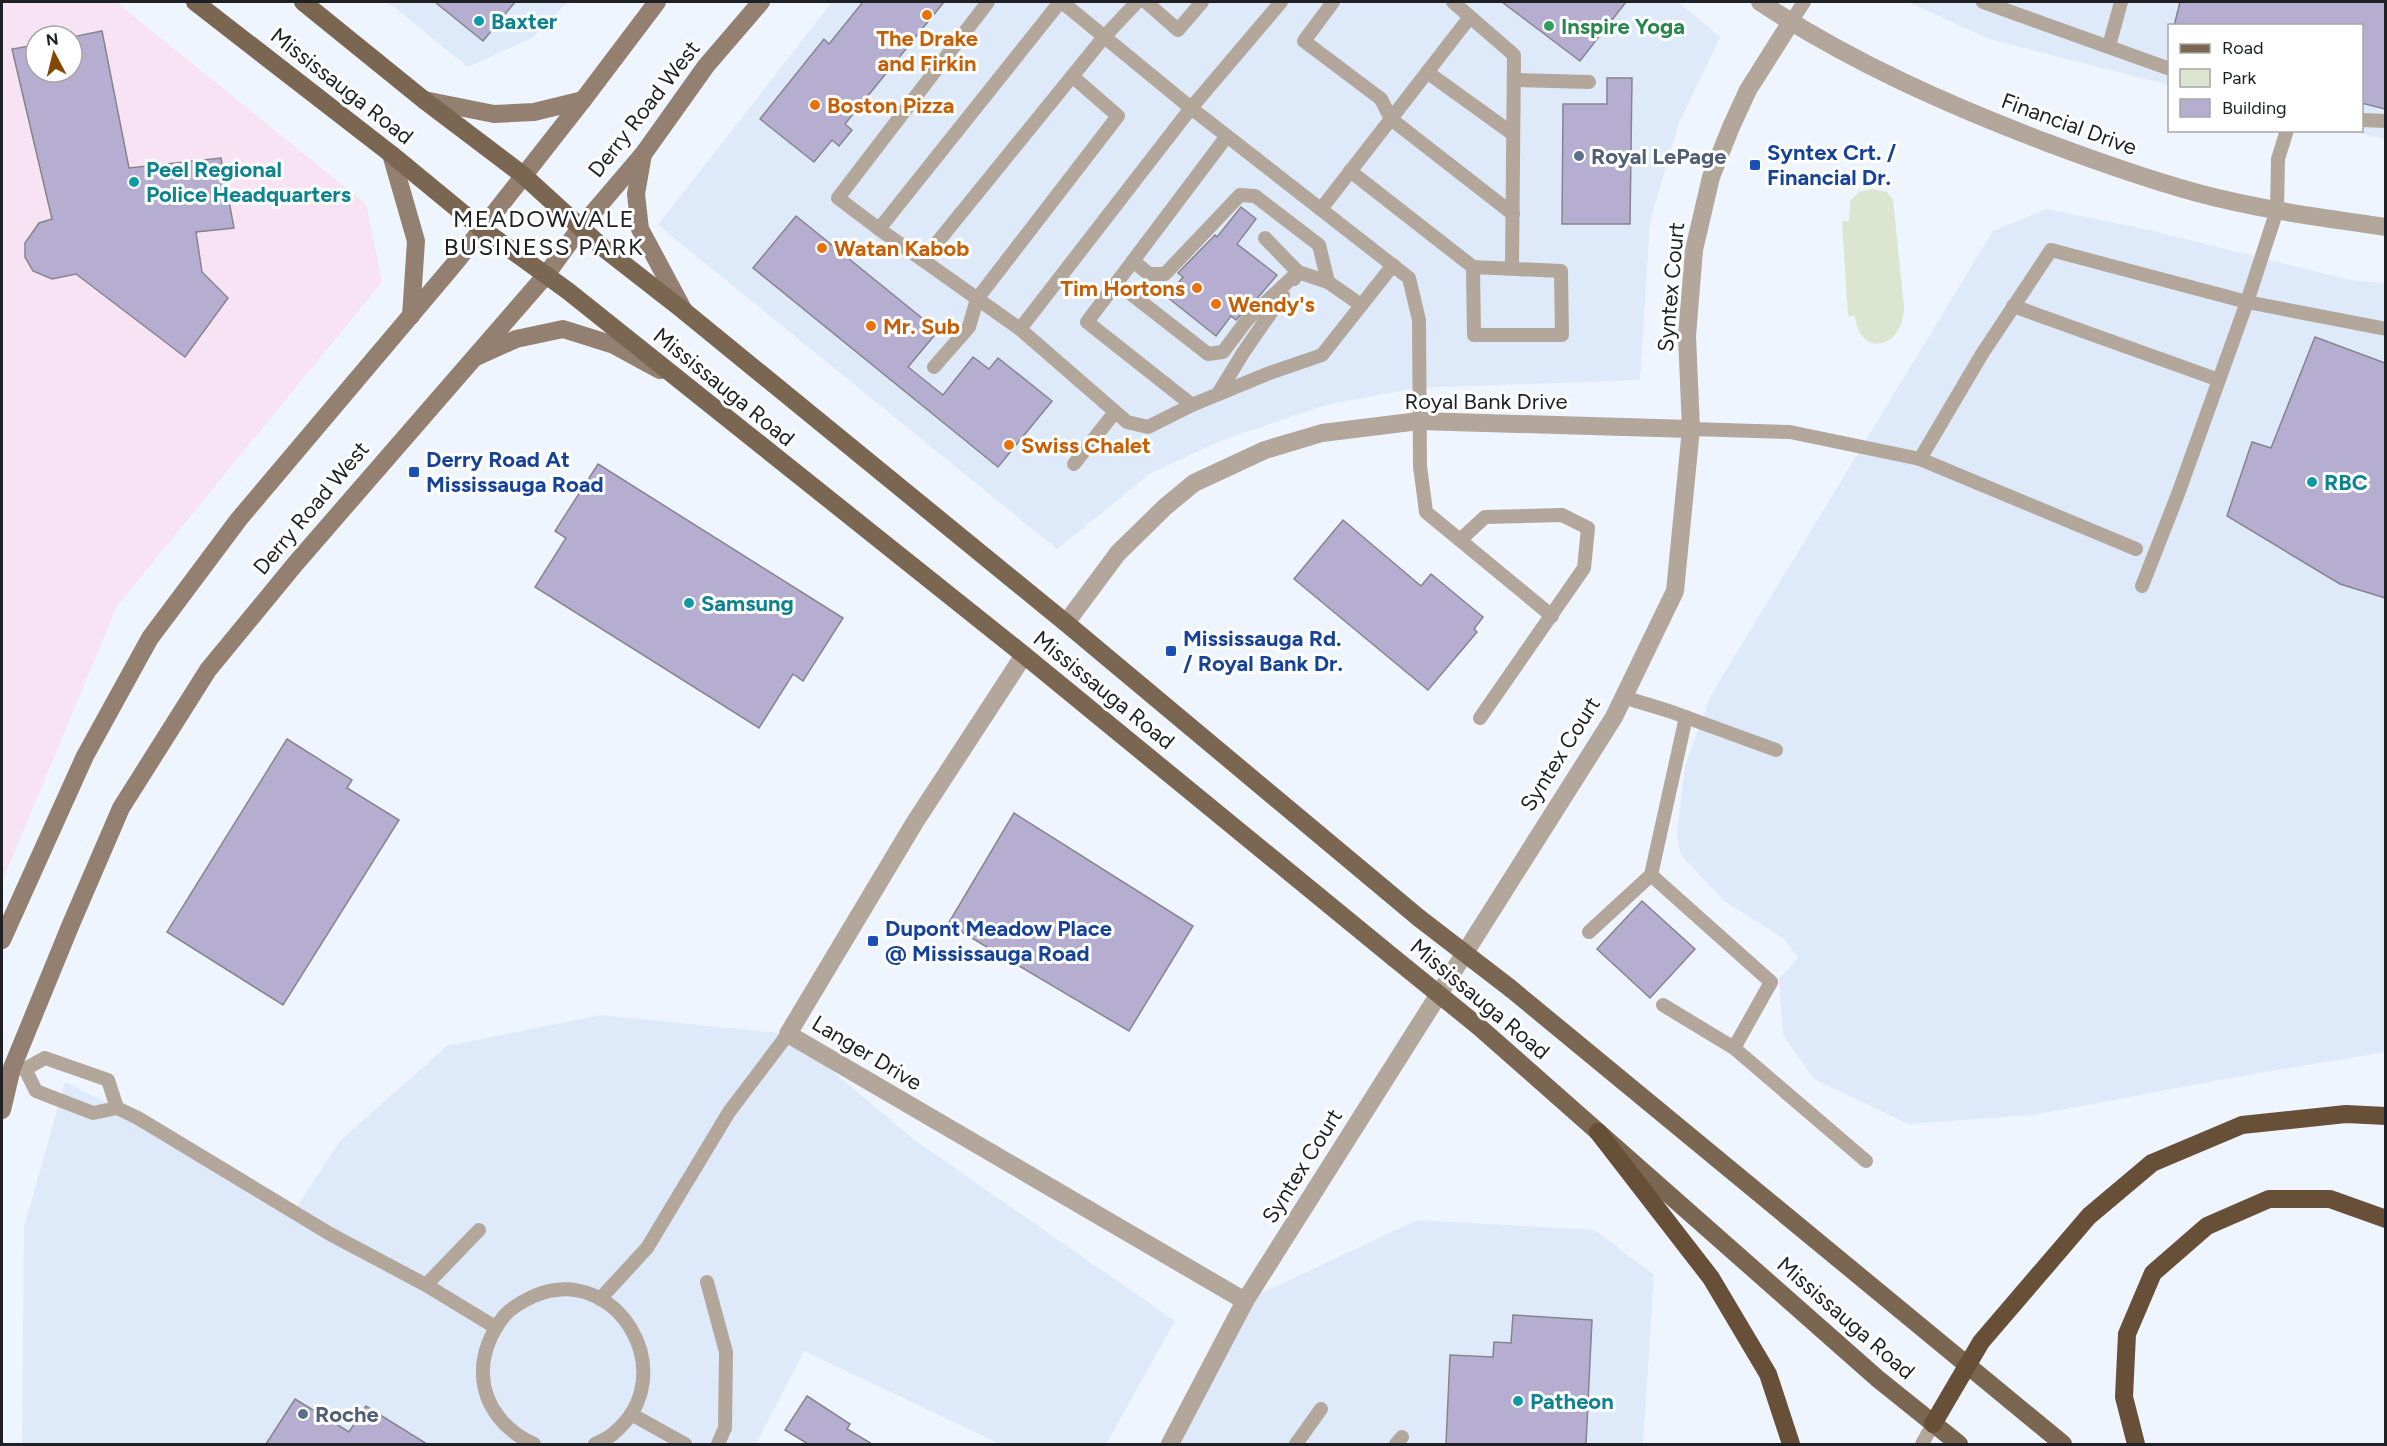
<svg xmlns="http://www.w3.org/2000/svg" width="2387" height="1446" font-family="Figtree,sans-serif">
	<style>
		.built { fill: #deeaf9 }
		.industrial { fill: #f7e3f3; fill-rule: evenodd }
		.green { fill: #dce5cf }
		.building { fill: #b6aed0; stroke: #86848d; stroke-width: 1.5 }
		.lines { fill: none; stroke-linecap: round; stroke-linejoin: round }
		.service { stroke: #b3a69b; stroke-width: 14 }
		.minor { stroke: #b3a69b; stroke-width: 18 }
		.tertiary { stroke: #b3a69b; stroke-width: 18 }
		.secondary { stroke: #938070; stroke-width: 18 }
		.primary { stroke: #7b6651; stroke-width: 18 }
		.motorway { stroke: #674f38; stroke-width: 18 }
		.primary-bridge { stroke: #7b6651; stroke-width: 18 }
		.food-dot { fill: #e8710a; stroke: #fff; stroke-width: 2 }
		.culture-dot { fill: #0f9aa8; stroke: #fff; stroke-width: 2 }
		.leisure-dot { fill: #2e9e5b; stroke: #fff; stroke-width: 2 }
		.service-dot { fill: #5c6f8a; stroke: #fff; stroke-width: 2 }
		.transit-dot { fill: #1a4fb4; stroke: #fff; stroke-width: 2 }
		.labels { text-anchor: middle; dominant-baseline: central; stroke-width: 6; stroke-linejoin: round; paint-order: stroke }
		.culture-label { font-size: 22px; font-weight: bold; fill: #0d838f; stroke: #fff; text-anchor: start }
		.leisure-label { font-size: 22px; font-weight: bold; fill: #27864d; stroke: #fff; text-anchor: start }
		.food-label { font-size: 22px; font-weight: bold; fill: #c56008; stroke: #fff; text-anchor: start }
		.street-label { font-size: 22px; fill: #1e2024; stroke: #fff }
		.transit-label { font-size: 22px; font-weight: bold; fill: #164399; stroke: #fff; text-anchor: start }
		.service-label { font-size: 22px; font-weight: bold; fill: #4e5e75; stroke: #fff; text-anchor: start }
		.neighbourhood-label { font-size: 24px; letter-spacing: 1.5px; fill: #1e2024; stroke: #fff }
	</style>
	<rect width="100%" height="100%" fill="#eef5fe"/>
	<g class="built">
		<path d="M 388,2 L 568,2 L 532,38 L 468,67 Z"/>
		<path d="M 832,2 L 1678,2 L 1720,37 L 1679,123 L 1650,221 L 1640,380 L 1416,388 L 1326,405 L 1225,439 L 1151,473 L 1057,549 L 658,225 Z"/>
		<path d="M 1908,2 L 2385,2 L 2385,139 L 2350,131 L 2362,130 L 2362,26 L 2170,26 L 2169,85 L 1989,39 Z"/>
		<path d="M 2047,209 L 2149,230 L 2351,280 L 2385,283 L 2385,1052 L 2235,1077 L 2034,1115 L 1908,1124 L 1814,1079 L 1783,1035 L 1779,979 L 1798,958 L 1783,938 L 1724,901 L 1681,855 L 1677,835 L 1685,766 L 1711,695 L 1993,231 Z"/>
		<path d="M 601,1015 L 788,1034 L 916,1141 L 1175,1321 L 1106,1444 L 1000,1444 L 804,1351 L 756,1444 L 22,1444 L 24,1228 L 65,1082 L 138,1118 L 294,1211 L 340,1141 L 447,1046 Z"/>
		<path d="M 1417,1220 L 1595,1230 L 1654,1275 L 1643,1444 L 1170,1444 L 1245,1301 Z"/>
	</g>
	<path class="industrial" d="M 2,2 L 116,2 L 366,204 L 382,282 L 117,606 L 2,882 ZM 36,36 L 72,36 L 72,72 L 36,72 Z"/>
	<path class="green" d="M 1872,189 L 1887,192 L 1893,200 L 1904,307 C 1903,351 1859,357 1855,316 L 1848,316 L 1842,221 L 1849,221 L 1850,201 L 1859,192 Z"/>
	<g class="building">
		<path d="M 435,2 L 515,2 L 483,41 Z"/>
		<path d="M 863,2 L 944,2 L 845,124 L 852,130 L 839,146 L 832,140 L 814,162 L 760,119 L 824,39 L 829,44 Z"/>
		<path d="M 1502,2 L 1626,2 L 1580,61 Z"/>
		<path d="M 2180,2 L 2385,2 L 2385,109 L 2361,103 L 2361,26 L 2174,26 Z"/>
		<path d="M 102,31 L 129,168 L 221,158 L 234,228 L 196,232 L 202,272 L 228,298 L 185,357 L 76,274 L 52,279 L 33,271 L 25,257 L 25,243 L 39,223 L 52,219 L 12,49 L 36,45 L 36,72 L 72,72 L 72,37 Z"/>
		<path d="M 1607,78 L 1632,78 L 1630,224 L 1562,224 L 1563,104 L 1607,104 Z"/>
		<path d="M 1241,207 L 1256,219 L 1237,244 L 1277,275 L 1261,294 L 1236,320 L 1231,316 L 1216,336 L 1167,297 L 1183,277 L 1178,273 L 1215,235 L 1217,237 Z"/>
		<path d="M 796,216 L 938,331 L 908,367 L 943,395 L 973,357 L 989,369 L 998,358 L 1052,401 L 998,467 L 753,268 Z"/>
		<path d="M 2315,337 L 2385,363 L 2385,598 L 2340,584 L 2227,516 L 2252,442 L 2271,448 Z"/>
		<path d="M 598,464 L 843,618 L 803,681 L 793,674 L 759,728 L 535,587 L 566,538 L 555,531 Z"/>
		<path d="M 1343,520 L 1421,586 L 1431,574 L 1483,617 L 1474,629 L 1477,632 L 1428,690 L 1294,579 Z"/>
		<path d="M 287,739 L 352,780 L 347,788 L 399,820 L 283,1005 L 167,932 Z"/>
		<path d="M 1014,813 L 1193,926 L 1129,1031 L 948,924 Z"/>
		<path d="M 1642,901 L 1695,949 L 1650,998 L 1597,949 Z"/>
		<path d="M 1513,1315 L 1592,1320 L 1586,1444 L 1446,1444 L 1450,1355 L 1493,1357 L 1494,1342 L 1511,1343 Z"/>
		<path d="M 807,1396 L 850,1424 L 847,1429 L 872,1444 L 808,1444 L 785,1430 Z"/>
		<path d="M 295,1399 L 349,1432 L 366,1406 L 427,1444 L 266,1444 Z"/>
	</g>
	<g class="lines">
		<g class="service">
			<path d="M 1060,2 L 879,229 L 1020,329 L 1191,108 L 1281,2"/>
			<path d="M 1062,2 L 1191,108 L 1409,278 L 1419,320 L 1420,466 L 1426,512 L 1552,616"/>
			<path d="M 1146,2 L 1178,30 L 1202,2"/>
			<path d="M 1333,2 L 1304,41 L 1381,99 L 1391,119 L 1513,214"/>
			<path d="M 1453,2 L 1514,55 L 1512,268"/>
			<path d="M 1983,2 L 2170,69"/>
			<path d="M 1791,22 L 1804,2"/>
			<path d="M 2109,46 L 2121,2"/>
			<path d="M 1427,72 L 1513,134"/>
			<path d="M 1514,80 L 1589,82"/>
			<path d="M 2362,120 L 2386,121"/>
			<path d="M 2287,130 L 2278,159 L 2277,210 L 2247,302 L 2386,329"/>
			<path d="M 1350,171 L 1473,267 L 1474,335 L 1562,335 L 1561,271 L 1473,267"/>
			<path d="M 1321,209 L 1470,17"/>
			<path d="M 879,229 L 838,198 L 988,2"/>
			<path d="M 1265,238 L 1298,272 L 1294,279"/>
			<path d="M 923,260 L 1104,37 L 1137,2"/>
			<path d="M 1133,261 L 1149,274 L 1165,274 L 1240,195 L 1255,196 L 1319,245 L 1328,282"/>
			<path d="M 1117,283 L 1208,354 L 1223,352 L 1247,320 L 1298,272 L 1328,282 L 1361,305"/>
			<path d="M 2013,306 L 2219,380"/>
			<path d="M 1020,329 L 1127,422 L 1148,427 L 1192,405 L 1267,374 L 1322,355 L 1393,265"/>
			<path d="M 934,367 L 969,327 L 977,299 L 1118,116 L 1072,76"/>
			<path d="M 1218,394 L 1243,353 L 1283,295"/>
			<path d="M 1192,405 L 1087,322 L 1227,136"/>
			<path d="M 1691,429 L 1790,432 L 1920,459 L 2136,549"/>
			<path d="M 1920,459 L 1982,354 L 2051,250 L 2247,302 L 2178,494 L 2142,586"/>
			<path d="M 1074,464 L 1115,412"/>
			<path d="M 1460,540 L 1485,517 L 1562,515 L 1588,528 L 1584,568 L 1480,718"/>
			<path d="M 1623,697 L 1669,711 L 1776,750"/>
			<path d="M 1651,875 L 1771,982 L 1734,1048"/>
			<path d="M 1589,932 L 1651,875 L 1686,717"/>
			<path d="M 1663,1005 L 1734,1048 L 1866,1161"/>
			<path d="M 18,1068 L 25,1069 L 45,1058 L 108,1080 L 117,1108"/>
			<path d="M 25,1069 L 36,1091 L 93,1113 L 117,1108 L 138,1118 L 330,1234 L 426,1285 L 495,1327"/>
			<path d="M 707,1282 L 726,1352 L 725,1428 L 718,1444"/>
			<path d="M 426,1285 L 479,1230"/>
			<path d="M 600,1299 L 647,1248 L 729,1112 L 788,1034"/>
			<path d="M 631,1414 L 685,1444"/>
			<path d="M 534,1444 C 506,1432 484,1406 483,1375 C 482,1353 491,1333 504,1316 C 512,1307 523,1301 534,1296 C 617,1261 684,1375 614,1433 C 609,1438 601,1441 595,1444"/>
			<path d="M 1296,1444 L 1321,1409"/>
			<path d="M 1396,1444 L 1402,1437"/>
			<path d="M 1922,1444 L 1933,1424"/>
		</g>
		<g class="minor">
			<path d="M 1066,623 L 1118,553 L 1165,507 L 1194,483 L 1265,450 L 1322,433 L 1419,421 L 1691,429"/>
			<path d="M 1024,655 L 915,822 L 788,1034 L 1245,1301"/>
		</g>
		<g class="tertiary">
			<path d="M 1760,2 C 1849,61 1948,105 2048,143 C 2096,161 2144,178 2194,192 C 2256,209 2322,218 2386,227"/>
			<path d="M 1170,1444 L 1245,1301 L 1614,717 L 1675,591 L 1691,429 L 1687,336 L 1694,250 L 1711,177 L 1731,127 L 1748,90 L 1791,22"/>
		</g>
		<g class="secondary">
			<path d="M 424,100 L 494,114 L 534,112 L 583,100"/>
			<path d="M 391,154 L 416,241 L 411,316"/>
			<path d="M 643,154 L 636,194 L 640,229 L 684,311"/>
			<path d="M 476,357 L 516,339 L 563,329 L 614,345 L 660,370"/>
			<path d="M 2,940 L 85,756 L 150,638 L 239,519 L 456,262 L 583,100 L 657,2"/>
			<path d="M 2,1110 L 12,1068 L 71,924 L 121,808 L 208,670 L 296,563 L 546,275 L 580,228 L 644,153 L 706,66 L 761,2"/>
		</g>
		<g class="primary">
			<path d="M 195,2 L 391,154 L 482,229 L 568,291 L 1024,655 L 1394,958"/>
			<path d="M 303,2 L 424,100 L 523,175 L 602,247 L 684,311 L 1066,623 L 1419,918"/>
			<path d="M 1510,988 L 2063,1444"/>
			<path d="M 1478,1026 L 1878,1379 L 1959,1444"/>
		</g>
		<g class="motorway">
			<path d="M 1598,1132 L 1711,1278 L 1768,1374 L 1791,1444"/>
			<path d="M 1933,1424 L 1981,1342 L 2089,1216 L 2152,1163 L 2242,1125 L 2346,1114 L 2386,1116"/>
			<path d="M 2136,1444 L 2124,1397 L 2127,1334 L 2153,1273 L 2207,1226 L 2269,1199 L 2330,1199 L 2386,1219"/>
		</g>
		<g class="primary-bridge">
			<path d="M 1419,918 L 1510,988"/>
			<path d="M 1394,958 L 1478,1026"/>
		</g>
	</g>
	<g class="food-dot">
		<circle cx="927" cy="15" r="6"/>
		<circle cx="815" cy="105" r="6"/>
		<circle cx="822" cy="248" r="6"/>
		<circle cx="1197" cy="288" r="6"/>
		<circle cx="1216" cy="304" r="6"/>
		<circle cx="871" cy="326" r="6"/>
		<circle cx="1009" cy="445" r="6"/>
	</g>
	<g class="culture-dot">
		<circle cx="479" cy="21" r="6"/>
		<circle cx="134" cy="182" r="6"/>
		<circle cx="2312" cy="482" r="6"/>
		<circle cx="689" cy="603" r="6"/>
		<circle cx="1518" cy="1401" r="6"/>
	</g>
	<circle class="leisure-dot" cx="1549" cy="26" r="6"/>
	<g class="service-dot">
		<circle cx="1579" cy="156" r="6"/>
		<circle cx="303" cy="1414" r="6"/>
	</g>
	<g class="transit-dot">
		<rect x="1749" y="159" width="12" height="12" rx="3"/>
		<rect x="408" y="466" width="12" height="12" rx="3"/>
		<rect x="1165" y="645" width="12" height="12" rx="3"/>
		<rect x="867" y="935" width="12" height="12" rx="3"/>
	</g>
	<g class="labels">
		<g class="culture-label">
			<text x="491" y="21">Baxter</text>
			<text x="146" y="169">Peel Regional<tspan x="146" dy="25">Police Headquarters</tspan></text>
			<text x="2324" y="482">RBC</text>
			<text x="701" y="603">Samsung</text>
			<text x="1530" y="1401">Patheon</text>
		</g>
		<g class="leisure-label">
			<text x="1561" y="26">Inspire Yoga</text>
		</g>
		<g class="food-label">
			<text x="927" y="38" text-anchor="middle">The Drake<tspan x="927" dy="25">and Firkin</tspan></text>
			<text x="827" y="105">Boston Pizza</text>
			<text x="834" y="248">Watan Kabob</text>
			<text x="1185" y="288" text-anchor="end">Tim Hortons</text>
			<text x="1228" y="304">Wendy's</text>
			<text x="883" y="326">Mr. Sub</text>
			<text x="1021" y="445">Swiss Chalet</text>
		</g>
		<g class="street-label">
			<text transform="translate(342 86) rotate(38)">Mississauga Road</text>
			<text transform="translate(644 109) rotate(-52)">Derry Road West</text>
			<text transform="translate(2069 124) rotate(20)">Financial Drive</text>
			<text transform="translate(1671 287) rotate(-85)">Syntex Court</text>
			<text transform="translate(724 387) rotate(39)">Mississauga Road</text>
			<text x="1486" y="401">Royal Bank Drive</text>
			<text transform="translate(311 508) rotate(-50)">Derry Road West</text>
			<text transform="translate(1104 690) rotate(39)">Mississauga Road</text>
			<text transform="translate(1560 754) rotate(-58)">Syntex Court</text>
			<text transform="translate(1480 999) rotate(40)">Mississauga Road</text>
			<text transform="translate(867 1053) rotate(31)">Langer Drive</text>
			<text transform="translate(1302 1166) rotate(-58)">Syntex Court</text>
			<text transform="translate(1846 1318) rotate(41)">Mississauga Road</text>
		</g>
		<g class="transit-label">
			<text x="1767" y="152">Syntex Crt. /<tspan x="1767" dy="25">Financial Dr.</tspan></text>
			<text x="426" y="459">Derry Road At<tspan x="426" dy="25">Mississauga Road</tspan></text>
			<text x="1183" y="638">Mississauga Rd.<tspan x="1183" dy="25">/ Royal Bank Dr.</tspan></text>
			<text x="885" y="928">Dupont Meadow Place<tspan x="885" dy="25">@ Mississauga Road</tspan></text>
		</g>
		<g class="service-label">
			<text x="1591" y="156">Royal LePage</text>
			<text x="315" y="1414">Roche</text>
		</g>
		<g class="neighbourhood-label">
			<text x="544" y="218">MEADOWVALE<tspan x="544" dy="28">BUSINESS PARK</tspan></text>
		</g>
	</g>
	<rect width="2387" height="1446" fill="none" stroke="#1e2024" stroke-width="6"/>
	<rect x="2168" y="24" width="195" height="108" fill="#ffffff" stroke="#a5a6a7" stroke-width="1.5"/>
	<rect x="2180" y="44" width="30" height="9" fill="#7b6651" stroke="#a5a6a7" stroke-width="1.5"/>
	<text x="2222" y="54" font-size="18" fill="#1e2024">Road</text>
	<rect x="2180" y="69" width="30" height="18" fill="#dce5cf" stroke="#a5a6a7" stroke-width="1.5"/>
	<text x="2222" y="84" font-size="18" fill="#1e2024">Park</text>
	<rect x="2180" y="99" width="30" height="18" fill="#b6aed0" stroke="#a5a6a7" stroke-width="1.5"/>
	<text x="2222" y="114" font-size="18" fill="#1e2024">Building</text>
	<g transform="translate(54 54) rotate(353)"><circle r="28" fill="#ffffff" stroke="#a5a6a7" stroke-width="1.5"/>
	<path d="M0-4.5L10 22L0 15L-10 22Z" fill="#844900"/>
	<text y="-9" font-size="16" font-weight="bold" text-anchor="middle" fill="#1e2024">N</text>
	</g>
</svg>
